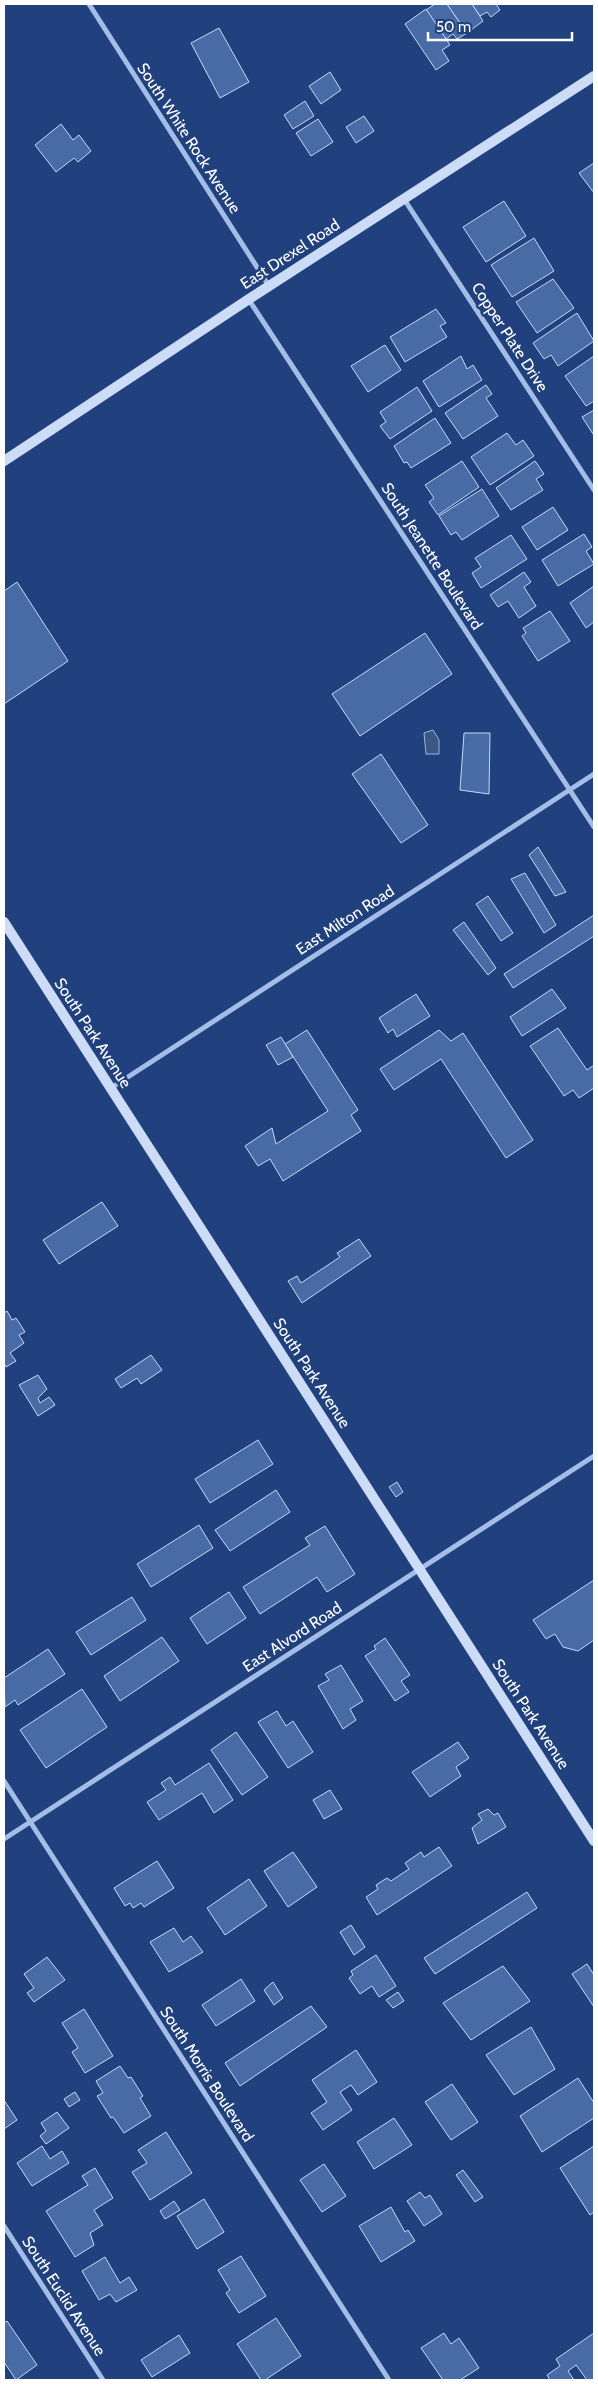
<svg xmlns="http://www.w3.org/2000/svg" width="598" height="2384" font-family="Cabin,sans-serif">
	<style>
		.water { fill: #3d5682; stroke: #97b6e8 }
		.building { fill: #486ba6; stroke: #c7d8f5 }
		.lines { fill: none; stroke-linecap: round; stroke-linejoin: round }
		.street { stroke: #a3bde7; stroke-width: 5 }
		.secondary { stroke: #cddcf6; stroke-width: 10 }
		.labels { text-anchor: middle; dominant-baseline: central; stroke-width: 5; stroke-linejoin: round; paint-order: stroke }
		.street-label { font-size: 16px; fill: #fff; stroke: #20417d }
	</style>
	<rect width="100%" height="100%" fill="#20417d"/>
	<path class="water" d="M 433,730 L 439,740 L 439,754 L 426,754 L 424,733 Z"/>
	<g class="building">
		<path d="M 435,4 L 447,4 L 467,33 L 457,39 L 453,34 L 446,39 L 426,10 Z"/>
		<path d="M 447,4 L 472,4 L 483,21 L 467,33 Z"/>
		<path d="M 472,4 L 496,4 L 500,10 L 491,17 L 487,12 L 480,16 Z"/>
		<path d="M 426,9 L 450,45 L 442,50 L 449,61 L 436,70 L 405,24 Z"/>
		<path d="M 219,28 L 249,82 L 220,98 L 191,43 Z"/>
		<path d="M 330,72 L 341,90 L 321,104 L 309,86 Z"/>
		<path d="M 305,101 L 314,116 L 293,129 L 284,115 Z"/>
		<path d="M 364,116 L 374,131 L 356,143 L 346,127 Z"/>
		<path d="M 318,119 L 333,142 L 311,156 L 296,133 Z"/>
		<path d="M 61,124 L 73,140 L 79,135 L 91,151 L 78,162 L 74,158 L 56,172 L 35,145 Z"/>
		<path d="M 594,163 L 594,193 L 579,173 Z"/>
		<path d="M 504,201 L 526,236 L 486,262 L 463,227 Z"/>
		<path d="M 534,238 L 554,271 L 512,297 L 491,265 Z"/>
		<path d="M 553,279 L 574,308 L 537,333 L 516,302 Z"/>
		<path d="M 436,309 L 446,323 L 440,326 L 447,337 L 405,362 L 390,337 Z"/>
		<path d="M 577,313 L 594,341 L 558,366 L 551,355 L 544,359 L 533,343 Z"/>
		<path d="M 385,345 L 401,370 L 368,392 L 351,366 Z"/>
		<path d="M 461,356 L 467,369 L 473,365 L 482,380 L 439,407 L 423,381 Z"/>
		<path d="M 594,356 L 594,401 L 586,406 L 565,376 Z"/>
		<path d="M 486,385 L 492,394 L 486,398 L 498,416 L 463,439 L 445,413 Z"/>
		<path d="M 417,387 L 432,411 L 390,439 L 380,426 L 386,422 L 380,412 Z"/>
		<path d="M 594,410 L 594,433 L 593,434 L 582,417 Z"/>
		<path d="M 435,418 L 451,443 L 411,468 L 407,462 L 404,463 L 394,446 Z"/>
		<path d="M 507,433 L 516,445 L 523,440 L 534,456 L 490,485 L 471,457 Z"/>
		<path d="M 462,461 L 479,487 L 438,515 L 429,502 L 434,498 L 425,485 Z"/>
		<path d="M 535,461 L 544,474 L 536,479 L 543,490 L 511,510 L 496,488 Z"/>
		<path d="M 482,489 L 499,516 L 462,540 L 456,532 L 451,535 L 439,516 Z"/>
		<path d="M 553,507 L 568,530 L 537,550 L 522,527 Z"/>
		<path d="M 584,534 L 592,547 L 586,551 L 594,564 L 558,586 L 542,560 Z"/>
		<path d="M 511,535 L 527,559 L 481,588 L 472,573 L 481,567 L 475,558 Z"/>
		<path d="M 524,572 L 531,582 L 524,587 L 536,606 L 519,618 L 508,601 L 498,607 L 490,595 Z"/>
		<path d="M 17,582 L 68,661 L 4,704 L 4,591 Z"/>
		<path d="M 594,586 L 594,622 L 586,628 L 570,603 Z"/>
		<path d="M 550,611 L 570,641 L 538,661 L 522,636 L 526,633 L 523,628 Z"/>
		<path d="M 425,633 L 452,674 L 360,736 L 332,694 Z"/>
		<path d="M 464,733 L 490,733 L 489,794 L 460,790 Z"/>
		<path d="M 381,754 L 428,825 L 401,843 L 352,774 Z"/>
		<path d="M 538,847 L 566,892 L 555,896 L 529,855 Z"/>
		<path d="M 525,873 L 556,925 L 544,933 L 511,879 Z"/>
		<path d="M 488,896 L 513,933 L 501,941 L 476,904 Z"/>
		<path d="M 594,915 L 594,936 L 513,988 L 504,974 Z"/>
		<path d="M 464,922 L 496,968 L 488,975 L 453,930 Z"/>
		<path d="M 552,989 L 566,1008 L 522,1036 L 510,1017 Z"/>
		<path d="M 416,994 L 430,1016 L 397,1037 L 393,1029 L 388,1033 L 379,1018 Z"/>
		<path d="M 558,1028 L 587,1070 L 594,1065 L 594,1088 L 579,1098 L 573,1090 L 564,1096 L 530,1046 Z"/>
		<path d="M 307,1030 L 358,1110 L 351,1115 L 361,1131 L 283,1181 L 270,1159 L 258,1166 L 245,1146 L 272,1128 L 276,1144 L 328,1111 L 285,1044 Z"/>
		<path d="M 439,1030 L 451,1041 L 463,1033 L 533,1140 L 506,1158 L 441,1059 L 394,1090 L 380,1069 Z"/>
		<path d="M 281,1037 L 293,1057 L 278,1065 L 266,1045 Z"/>
		<path d="M 102,1202 L 118,1226 L 59,1264 L 43,1240 Z"/>
		<path d="M 359,1239 L 371,1256 L 302,1303 L 288,1281 L 297,1276 L 301,1283 L 340,1257 L 337,1253 Z"/>
		<path d="M 7,1311 L 12,1320 L 16,1318 L 25,1332 L 19,1335 L 24,1343 L 10,1353 L 16,1361 L 6,1367 L 4,1363 L 4,1313 Z"/>
		<path d="M 151,1355 L 162,1370 L 141,1384 L 137,1378 L 121,1388 L 115,1379 Z"/>
		<path d="M 38,1375 L 47,1389 L 38,1398 L 40,1403 L 49,1397 L 55,1405 L 38,1416 L 19,1385 Z"/>
		<path d="M 258,1440 L 273,1464 L 210,1503 L 195,1479 Z"/>
		<path d="M 397,1482 L 403,1492 L 396,1497 L 389,1487 Z"/>
		<path d="M 276,1490 L 290,1512 L 230,1551 L 215,1530 Z"/>
		<path d="M 199,1525 L 213,1548 L 151,1587 L 137,1564 Z"/>
		<path d="M 325,1526 L 355,1574 L 327,1592 L 317,1577 L 260,1614 L 243,1587 L 310,1545 L 305,1538 Z"/>
		<path d="M 594,1580 L 594,1640 L 578,1651 L 563,1647 L 555,1634 L 546,1639 L 533,1620 Z"/>
		<path d="M 229,1592 L 246,1618 L 207,1644 L 190,1618 Z"/>
		<path d="M 132,1597 L 146,1620 L 91,1655 L 76,1632 Z"/>
		<path d="M 162,1637 L 179,1661 L 120,1701 L 104,1676 Z"/>
		<path d="M 385,1638 L 410,1675 L 401,1681 L 409,1692 L 395,1701 L 365,1656 L 376,1649 L 374,1646 Z"/>
		<path d="M 48,1649 L 65,1674 L 18,1705 L 15,1700 L 5,1707 L 4,1678 Z"/>
		<path d="M 341,1665 L 363,1701 L 350,1709 L 356,1720 L 343,1729 L 318,1686 L 329,1680 L 325,1674 Z"/>
		<path d="M 82,1689 L 107,1727 L 46,1768 L 20,1730 Z"/>
		<path d="M 277,1711 L 286,1726 L 293,1721 L 313,1752 L 288,1768 L 258,1722 Z"/>
		<path d="M 236,1732 L 268,1777 L 242,1795 L 211,1750 Z"/>
		<path d="M 458,1742 L 469,1758 L 456,1767 L 461,1776 L 430,1797 L 412,1772 Z"/>
		<path d="M 209,1763 L 233,1800 L 214,1813 L 202,1793 L 159,1820 L 147,1802 L 166,1790 L 161,1783 L 170,1777 L 175,1785 Z"/>
		<path d="M 330,1790 L 342,1809 L 324,1819 L 313,1800 Z"/>
		<path d="M 488,1809 L 494,1815 L 498,1813 L 506,1827 L 478,1844 L 472,1828 L 482,1820 L 478,1814 Z"/>
		<path d="M 439,1847 L 452,1866 L 377,1915 L 366,1897 L 378,1889 L 376,1885 L 387,1878 L 391,1881 L 409,1869 L 405,1863 L 421,1852 L 424,1857 Z"/>
		<path d="M 293,1852 L 317,1887 L 288,1907 L 264,1871 Z"/>
		<path d="M 157,1861 L 174,1888 L 144,1907 L 141,1903 L 133,1908 L 130,1903 L 125,1906 L 114,1888 Z"/>
		<path d="M 249,1879 L 267,1906 L 225,1935 L 207,1908 Z"/>
		<path d="M 527,1892 L 537,1908 L 435,1974 L 424,1958 Z"/>
		<path d="M 351,1925 L 365,1947 L 354,1955 L 340,1932 Z"/>
		<path d="M 174,1928 L 183,1942 L 191,1936 L 203,1952 L 169,1972 L 150,1942 Z"/>
		<path d="M 376,1955 L 396,1986 L 379,1997 L 372,1986 L 360,1994 L 349,1978 L 353,1975 L 351,1971 Z"/>
		<path d="M 47,1957 L 65,1980 L 34,2002 L 27,1993 L 34,1988 L 24,1974 Z"/>
		<path d="M 587,1964 L 594,1975 L 594,2007 L 572,1974 Z"/>
		<path d="M 503,1966 L 530,2001 L 471,2040 L 443,2003 Z"/>
		<path d="M 241,1979 L 255,2001 L 216,2026 L 202,2005 Z"/>
		<path d="M 273,1982 L 283,1998 L 274,2005 L 264,1990 Z"/>
		<path d="M 398,1992 L 404,2001 L 393,2008 L 386,2000 Z"/>
		<path d="M 311,2006 L 327,2027 L 240,2086 L 225,2063 Z"/>
		<path d="M 84,2009 L 113,2056 L 85,2073 L 72,2052 L 78,2048 L 62,2023 Z"/>
		<path d="M 531,2027 L 555,2069 L 514,2095 L 486,2055 Z"/>
		<path d="M 356,2050 L 377,2082 L 358,2095 L 351,2085 L 340,2092 L 352,2110 L 323,2130 L 311,2113 L 327,2102 L 312,2080 Z"/>
		<path d="M 120,2066 L 128,2078 L 131,2077 L 143,2096 L 140,2098 L 151,2116 L 124,2133 L 113,2117 L 111,2118 L 97,2096 L 103,2093 L 96,2081 Z"/>
		<path d="M 578,2078 L 594,2103 L 594,2118 L 542,2152 L 520,2116 Z"/>
		<path d="M 452,2084 L 478,2122 L 451,2140 L 425,2102 Z"/>
		<path d="M 75,2092 L 80,2100 L 69,2107 L 64,2099 Z"/>
		<path d="M 4,2100 L 17,2120 L 4,2129 Z"/>
		<path d="M 57,2112 L 69,2128 L 46,2144 L 40,2136 L 46,2131 L 41,2123 Z"/>
		<path d="M 394,2118 L 412,2145 L 374,2169 L 357,2142 Z"/>
		<path d="M 166,2132 L 192,2173 L 150,2200 L 132,2172 L 147,2163 L 138,2150 Z"/>
		<path d="M 42,2146 L 50,2159 L 62,2151 L 69,2163 L 32,2186 L 17,2163 Z"/>
		<path d="M 594,2146 L 594,2212 L 590,2215 L 560,2168 Z"/>
		<path d="M 324,2164 L 346,2196 L 322,2212 L 300,2180 Z"/>
		<path d="M 95,2168 L 113,2198 L 94,2210 L 103,2225 L 90,2233 L 94,2245 L 75,2257 L 46,2211 L 88,2185 L 82,2176 Z"/>
		<path d="M 463,2170 L 483,2197 L 475,2202 L 456,2175 Z"/>
		<path d="M 420,2192 L 425,2198 L 430,2195 L 442,2214 L 424,2226 L 407,2201 Z"/>
		<path d="M 204,2199 L 224,2232 L 197,2249 L 177,2216 Z"/>
		<path d="M 174,2201 L 180,2210 L 165,2219 L 160,2211 Z"/>
		<path d="M 391,2207 L 405,2232 L 408,2230 L 415,2241 L 381,2262 L 359,2226 Z"/>
		<path d="M 241,2256 L 266,2296 L 239,2313 L 226,2293 L 230,2290 L 218,2270 Z"/>
		<path d="M 105,2257 L 120,2283 L 129,2277 L 137,2290 L 116,2302 L 110,2294 L 99,2300 L 82,2271 Z"/>
		<path d="M 276,2318 L 301,2356 L 265,2380 L 261,2380 L 237,2344 Z"/>
		<path d="M 7,2321 L 37,2365 L 16,2380 L 4,2362 L 4,2323 Z"/>
		<path d="M 444,2333 L 451,2344 L 459,2338 L 479,2368 L 460,2380 L 443,2380 L 421,2348 Z"/>
		<path d="M 594,2333 L 594,2380 L 587,2380 L 576,2365 L 568,2371 L 574,2380 L 550,2380 L 547,2375 L 560,2366 L 556,2359 Z"/>
		<path d="M 179,2335 L 190,2353 L 152,2377 L 141,2360 Z"/>
	</g>
	<g class="lines">
		<g class="street">
			<path d="M 89,4 L 269,286"/>
			<path d="M 404,199 L 594,490"/>
			<path d="M 249,300 L 594,827"/>
			<path d="M 111,1088 L 594,774"/>
			<path d="M 4,1781 L 389,2380"/>
			<path d="M 4,1839 L 594,1456"/>
			<path d="M 4,2226 L 103,2380"/>
		</g>
		<g class="secondary">
			<path d="M 4,461 L 249,299 L 594,76"/>
			<path d="M 4,922 L 594,1841"/>
		</g>
	</g>
	<g class="labels">
		<g class="street-label">
			<text transform="translate(189 138) rotate(57)">South White Rock Avenue</text>
			<text transform="translate(290 254) rotate(-33)">East Drexel Road</text>
			<text transform="translate(510 337) rotate(57)">Copper Plate Drive</text>
			<text transform="translate(432 556) rotate(57)">South Jeanette Boulevard</text>
			<text transform="translate(345 920) rotate(-33)">East Milton Road</text>
			<text transform="translate(93 1033) rotate(57)">South Park Avenue</text>
			<text transform="translate(312 1373) rotate(57)">South Park Avenue</text>
			<text transform="translate(292 1637) rotate(-33)">East Alvord Road</text>
			<text transform="translate(531 1714) rotate(57)">South Park Avenue</text>
			<text transform="translate(207 2074) rotate(57)">South Morris Boulevard</text>
			<text transform="translate(64 2296) rotate(57)">South Euclid Avenue</text>
		</g>
	</g>
	<rect width="598" height="2384" fill="none" stroke="#ffffff" stroke-width="10"/>
	<path d="M428 32v8h144v-8" fill="none" stroke="#ffffff" stroke-width="2.5"/>
	<text x="436" y="32" font-size="15" fill="#ffffff" stroke="#20417d" stroke-width="4" paint-order="stroke">50 m</text>
</svg>
